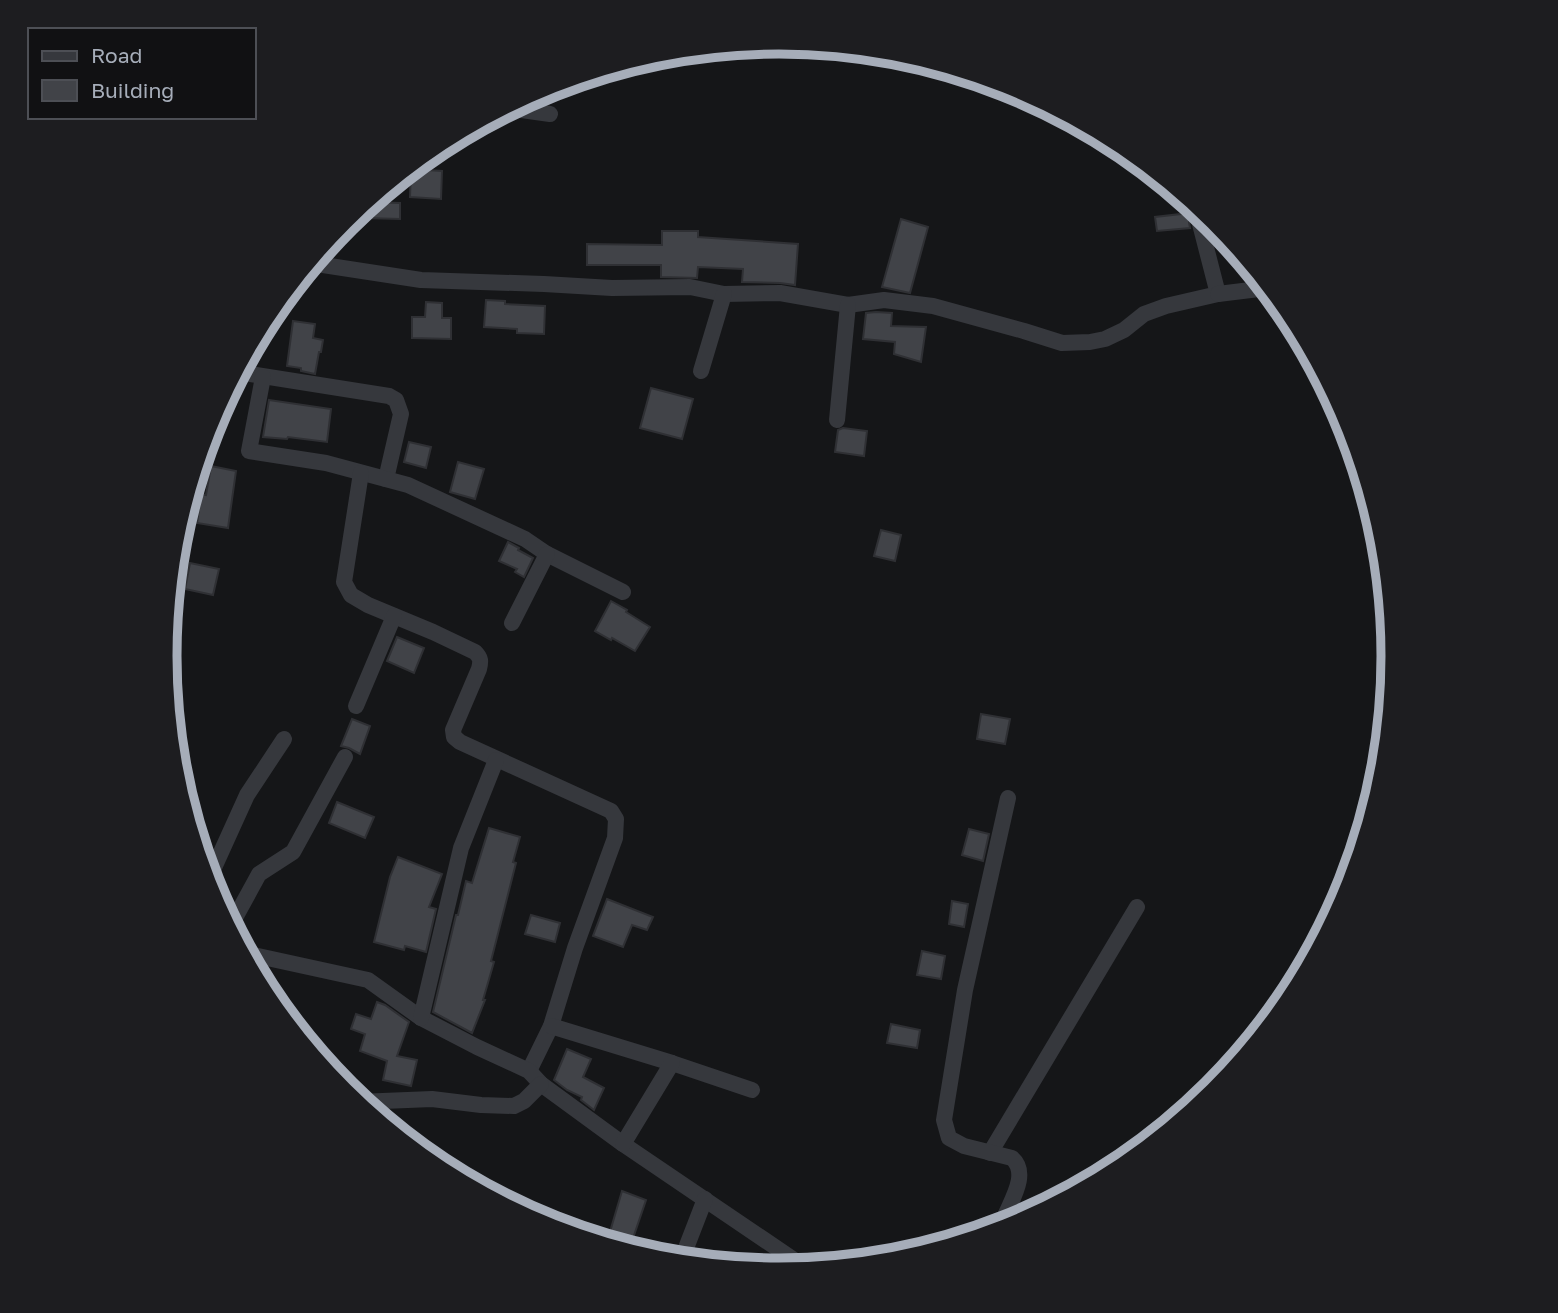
<svg xmlns="http://www.w3.org/2000/svg" width="1558" height="1313" font-family="'Golos Text',sans-serif">
	<style>
		.building { fill: #414348; stroke: #2f3034; stroke-width: 2 }
		.lines { fill: none; stroke-linecap: round; stroke-linejoin: round }
		.minor { stroke: #36383d; stroke-width: 16 }
		.rim { fill: none; stroke: #a6adb9; stroke-width: 9 }
	</style>
	<rect width="100%" height="100%" fill="#151618"/>
	<g class="building">
		<path d="M 411,169 L 442,171 L 441,199 L 410,197 Z"/>
		<path d="M 368,202 L 400,203 L 400,219 L 364,218 L 364,206 Z"/>
		<path d="M 1190,213 L 1189,222 L 1190,228 L 1157,231 L 1155,217 Z"/>
		<path d="M 901,219 L 928,227 L 910,293 L 882,287 Z"/>
		<path d="M 662,231 L 698,231 L 698,237 L 798,244 L 795,285 L 780,283 L 742,282 L 743,269 L 698,267 L 697,278 L 661,277 L 661,265 L 587,265 L 587,244 L 662,245 Z"/>
		<path d="M 486,300 L 505,301 L 505,304 L 545,306 L 544,334 L 517,333 L 517,329 L 484,327 Z"/>
		<path d="M 426,302 L 442,303 L 442,318 L 451,318 L 451,339 L 412,338 L 412,317 L 425,317 Z"/>
		<path d="M 876,312 L 892,313 L 891,326 L 926,327 L 921,362 L 894,354 L 895,342 L 863,339 L 866,313 Z"/>
		<path d="M 293,321 L 315,324 L 313,338 L 323,340 L 321,352 L 319,352 L 315,374 L 301,371 L 301,368 L 287,366 Z"/>
		<path d="M 651,388 L 693,399 L 682,439 L 640,428 Z"/>
		<path d="M 269,400 L 331,409 L 327,442 L 288,437 L 287,439 L 263,437 Z"/>
		<path d="M 843,428 L 867,431 L 864,456 L 835,452 L 838,430 Z"/>
		<path d="M 409,442 L 431,447 L 426,468 L 404,462 Z"/>
		<path d="M 458,462 L 484,469 L 475,499 L 450,492 Z"/>
		<path d="M 211,466 L 236,471 L 228,528 L 197,523 L 201,494 L 206,495 Z"/>
		<path d="M 881,530 L 901,535 L 895,561 L 874,556 Z"/>
		<path d="M 508,542 L 519,548 L 518,550 L 533,558 L 524,577 L 515,572 L 517,569 L 499,561 Z"/>
		<path d="M 190,563 L 219,569 L 213,595 L 185,589 Z"/>
		<path d="M 611,601 L 627,610 L 626,612 L 650,627 L 635,651 L 612,638 L 611,640 L 595,631 Z"/>
		<path d="M 397,637 L 424,648 L 414,673 L 387,661 Z"/>
		<path d="M 981,714 L 1010,719 L 1005,744 L 977,739 Z"/>
		<path d="M 352,719 L 370,726 L 360,754 L 349,748 L 341,746 Z"/>
		<path d="M 337,802 L 374,817 L 365,838 L 329,823 Z"/>
		<path d="M 489,828 L 520,837 L 513,862 L 516,863 L 491,961 L 494,962 L 483,1000 L 485,1000 L 472,1033 L 433,1012 L 456,915 L 458,915 L 466,881 L 472,883 Z"/>
		<path d="M 969,829 L 989,834 L 983,861 L 962,855 Z"/>
		<path d="M 398,857 L 442,874 L 429,907 L 436,909 L 426,952 L 405,946 L 404,950 L 374,942 L 390,877 Z"/>
		<path d="M 607,899 L 653,917 L 647,930 L 632,925 L 623,947 L 593,936 Z"/>
		<path d="M 952,901 L 968,904 L 964,927 L 949,924 Z"/>
		<path d="M 531,915 L 560,923 L 555,942 L 525,934 Z"/>
		<path d="M 922,951 L 945,956 L 941,979 L 917,975 Z"/>
		<path d="M 377,1002 L 385,1005 L 409,1022 L 397,1056 L 417,1060 L 411,1086 L 383,1080 L 387,1061 L 360,1051 L 365,1034 L 351,1029 L 356,1014 L 371,1019 Z"/>
		<path d="M 891,1024 L 920,1030 L 917,1048 L 887,1043 Z"/>
		<path d="M 567,1049 L 591,1059 L 583,1077 L 604,1088 L 594,1110 L 581,1100 L 582,1097 L 567,1090 L 554,1080 Z"/>
		<path d="M 622,1191 L 646,1200 L 629,1250 L 607,1242 Z"/>
	</g>
	<g class="lines">
		<g class="minor">
			<path d="M 507,108 L 550,114"/>
			<path d="M 310,263 L 421,280 L 544,284 L 612,288 L 690,287 L 724,294 L 780,293 L 848,305 L 884,300 L 933,306 L 1024,331 L 1062,343 L 1090,342 L 1105,339 L 1124,330 L 1144,314 L 1166,306 L 1218,294 L 1199,220 L 1206,215"/>
			<path d="M 1218,294 L 1267,288"/>
			<path d="M 701,371 L 724,294"/>
			<path d="M 237,372 L 389,396 L 396,400 L 401,414 L 386,479"/>
			<path d="M 263,377 L 249,451 L 326,463 L 408,485 L 525,539 L 547,554 L 623,592"/>
			<path d="M 837,420 L 848,305"/>
			<path d="M 361,473 L 344,582 L 351,595 L 368,605 L 433,632 L 475,652 C 481,658 481,661 479,669 L 453,730 L 454,737 L 460,742 L 611,811 L 616,819 L 615,838 L 575,948 L 551,1026 L 529,1071"/>
			<path d="M 512,623 L 547,554"/>
			<path d="M 167,634 L 193,481"/>
			<path d="M 356,706 L 394,616"/>
			<path d="M 208,881 L 247,795 L 284,739"/>
			<path d="M 230,927 L 259,874 L 293,852 L 345,757"/>
			<path d="M 244,953 L 368,980 L 421,1018 L 477,1047 L 529,1071 L 541,1084 L 623,1144 L 806,1268"/>
			<path d="M 421,1018 L 461,848 L 496,760"/>
			<path d="M 551,1026 L 672,1063 L 752,1090"/>
			<path d="M 358,1102 L 432,1099 L 481,1105 L 514,1106 L 524,1101 L 541,1084"/>
			<path d="M 623,1144 L 672,1063"/>
			<path d="M 990,1153 L 1137,907"/>
			<path d="M 1005,1216 C 1012,1199 1029,1173 1012,1158 L 964,1146 L 949,1138 L 944,1120 L 965,990 L 1008,798"/>
			<path d="M 1000,1228 L 1005,1216 L 1021,1221"/>
			<path d="M 681,1261 L 705,1199"/>
		</g>
	</g>
	<path d="M0 0H1558V1313H0ZM177 656a602 602 0 1 1 1204 0a602 602 0 1 1-1204 0Z" fill="#1d1d20" fill-rule="evenodd"/>
	<path class="rim" d="M177 656a602 602 0 1 1 1204 0a602 602 0 1 1-1204 0Z"/>
	<rect x="28" y="28" width="228" height="91" fill="#111113" stroke="#4d4f55" stroke-width="2"/>
	<rect x="42" y="51" width="35" height="10" fill="#36383d" stroke="#4d4f55" stroke-width="2"/>
	<text x="91" y="63" font-size="21" fill="#a6adb9">Road</text>
	<rect x="42" y="80" width="35" height="21" fill="#414348" stroke="#4d4f55" stroke-width="2"/>
	<text x="91" y="98" font-size="21" fill="#a6adb9">Building</text>
</svg>
